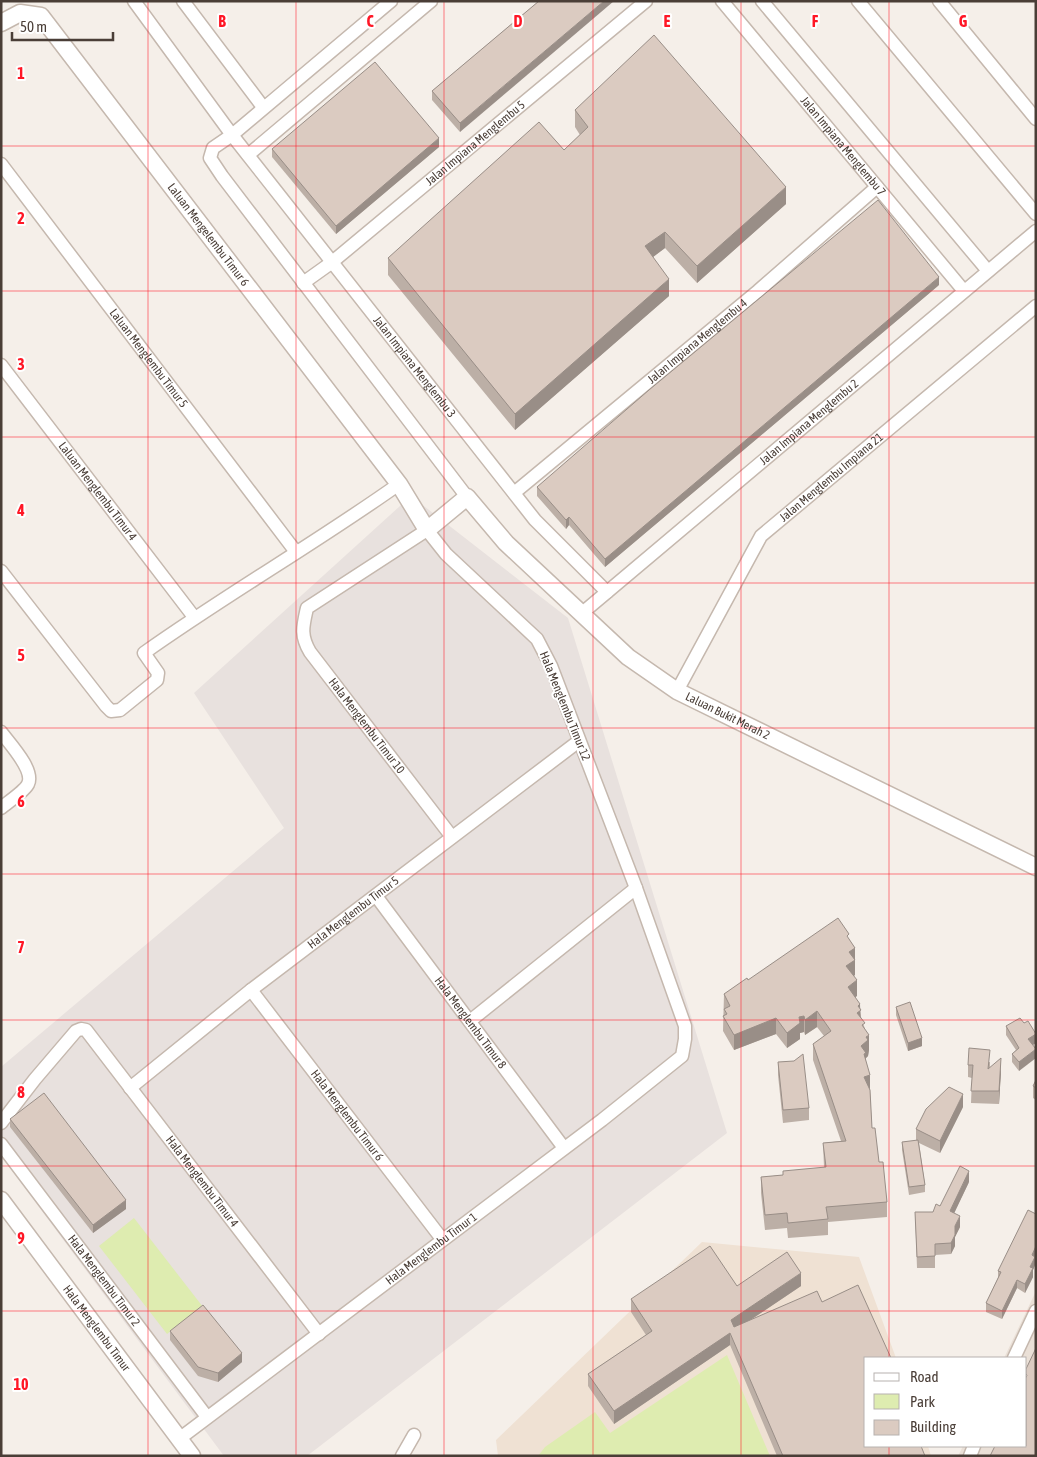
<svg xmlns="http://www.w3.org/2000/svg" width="1037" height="1457" font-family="'Asap Condensed',sans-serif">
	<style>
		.residential { fill: #eae0d7 }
		.industrial { fill: #e8e1de }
		.education { fill: #efe1d3 }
		.green { fill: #deecb0 }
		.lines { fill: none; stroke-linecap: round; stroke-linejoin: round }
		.minor-casing { stroke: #c5b8ae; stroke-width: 15 }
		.tertiary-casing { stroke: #c5b8ae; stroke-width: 19 }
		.minor { stroke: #fff; stroke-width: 12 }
		.tertiary { stroke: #fff; stroke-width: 16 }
		.wall { fill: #bcafa6 }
		.shaded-wall { fill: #998e87 }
		.building { fill: #dbcbc1; stroke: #998e87 }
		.grid { fill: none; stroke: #ff1726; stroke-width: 1; stroke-opacity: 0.55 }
		.labels { text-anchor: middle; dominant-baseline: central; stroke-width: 4; stroke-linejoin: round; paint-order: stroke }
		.street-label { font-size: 12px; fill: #4a3e37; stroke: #fff }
		.grid-label { font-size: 16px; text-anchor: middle; font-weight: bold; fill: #ff1726; stroke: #fff; stroke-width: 4; stroke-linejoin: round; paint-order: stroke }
	</style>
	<rect width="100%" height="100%" fill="#f5efe9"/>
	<path class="residential" d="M 1036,1291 L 1036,1456 L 958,1456 L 963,1446 L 1026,1446 L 1026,1358 L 1004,1358 Z"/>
	<path class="industrial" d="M 411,496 L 568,618 L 727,1133 L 307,1456 L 224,1456 L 1,1156 L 1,1067 L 284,828 L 194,693 Z"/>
	<path class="education" d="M 702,1242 L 859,1257 L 896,1358 L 866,1358 L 866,1446 L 928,1446 L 931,1456 L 498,1456 L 496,1440 Z"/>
	<g class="green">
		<path d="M 134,1218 L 203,1307 L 167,1334 L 99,1246 Z"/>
		<path d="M 727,1355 L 770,1456 L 538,1456 L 545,1447 L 595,1412 L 610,1433 Z"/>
	</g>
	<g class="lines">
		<g class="minor-casing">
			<g id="minor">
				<path id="s1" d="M 134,1 L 232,135 L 535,520 L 607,592"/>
				<path d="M 183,1 L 263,107"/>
				<path d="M 391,1 L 232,135 L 213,148 L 210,158 L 222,176 L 467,497"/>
				<path id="s2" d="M 722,1 L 964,291"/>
				<path d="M 762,1 L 988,271"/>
				<path d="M 858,1 L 1036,214"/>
				<path d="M 939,1 L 1036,119"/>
				<path d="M 248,155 L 431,1"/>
				<path id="s3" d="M 1,164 L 296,552"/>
				<path id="s4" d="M 303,283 L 331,263 L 646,1"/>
				<path id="s5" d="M 1,365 L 194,617"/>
				<path id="s6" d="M 514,493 L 758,291 L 877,187"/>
				<path d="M 1,571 L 106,706 L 111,711 L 120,710 L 157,680 L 158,673 L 144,653 C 227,594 316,543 399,484"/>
				<path id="s7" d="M 581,614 L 1036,231"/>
				<path id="s8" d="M 677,691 L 761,536 L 1036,306"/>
				<path d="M 1,732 C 9,743 35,770 28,784 C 25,791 8,802 1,808"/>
				<path id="s9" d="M 376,896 L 564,1148"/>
				<path id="s10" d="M 251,990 L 442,1239"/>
				<path d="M 470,1021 L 636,888"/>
				<path id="s11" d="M 130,1088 L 251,990 L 579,741"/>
				<path id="s12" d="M 1,1123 L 35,1079 L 76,1031 L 81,1029 L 86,1030 L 319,1334"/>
				<path id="s13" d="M 1,1144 L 207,1417"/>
				<path d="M 1014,1358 L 1036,1311"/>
				<path id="s14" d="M 179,1439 L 602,1120 L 682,1056 L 685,1039 L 685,1026 L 636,888 L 551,666 L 537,639 L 446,554 L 427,530 L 307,608 C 303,626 300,635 310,652 L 452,837"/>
				<path d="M 402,1456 L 414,1435"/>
				<path d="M 970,1456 L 974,1446"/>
			</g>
		</g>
		<g class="tertiary-casing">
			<g id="tertiary">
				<path id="s15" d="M 1,23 L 20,13 L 41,16 L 399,484 L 427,530 L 467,497 L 506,543 L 628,657 L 677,691 L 1036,867"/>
				<path id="s16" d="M 1,1200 L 192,1456"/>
			</g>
		</g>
		<use href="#minor" class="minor"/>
		<use href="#tertiary" class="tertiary"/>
	</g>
	<g class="wall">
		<path d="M 539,1 L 460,132 L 432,100 L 432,91 Z"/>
		<path d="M 575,110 L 786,204 L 697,283 L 665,248 L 653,257 L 669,296 L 515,430 L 388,275 L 388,258 L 564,150 L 580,135 L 575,127 Z"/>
		<path d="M 439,147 L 336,234 L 272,157 L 272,149 Z"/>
		<path d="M 939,285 L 605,567 L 569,525 L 566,529 L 537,496 L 537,487 Z"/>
		<path d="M 849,940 L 855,948 L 855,975 L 854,976 L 857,996 L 855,997 L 860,1009 L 861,1017 L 865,1029 L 869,1050 L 868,1056 L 866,1058 L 866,1061 L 870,1090 L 872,1128 L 887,1202 L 887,1217 L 828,1222 L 828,1235 L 788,1238 L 787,1228 L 765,1230 L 761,1193 L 761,1177 L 783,1175 L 824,1167 L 823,1143 L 841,1141 L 813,1060 L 813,1044 L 824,1036 L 817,1027 L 805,1035 L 804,1032 L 800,1033 L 800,1039 L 787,1048 L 776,1034 L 734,1050 L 723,1031 L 724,994 L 748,980 Z"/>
		<path d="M 896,1007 L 922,1046 L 908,1051 L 896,1015 Z"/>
		<path d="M 1024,1023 L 1036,1034 L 1036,1043 L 1033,1045 L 1019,1071 L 1012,1062 L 1012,1054 L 1016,1050 L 1006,1035 L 1006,1026 Z"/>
		<path d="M 778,1062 L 809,1108 L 809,1120 L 783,1123 L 778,1075 Z"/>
		<path d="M 990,1062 L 990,1068 L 1001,1071 L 999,1104 L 971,1103 L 972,1078 L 968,1077 L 968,1065 Z"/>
		<path d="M 1036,1080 L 1036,1100 L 1033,1098 L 1033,1086 Z"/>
		<path d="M 963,1107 L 940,1153 L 919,1143 L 925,1185 L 925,1192 L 909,1195 L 902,1150 L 902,1142 L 916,1141 L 916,1129 Z"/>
		<path d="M 10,1119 L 126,1209 L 93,1233 L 10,1127 Z"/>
		<path d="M 969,1182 L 954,1213 L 960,1227 L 955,1237 L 955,1246 L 951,1254 L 935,1255 L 935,1268 L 917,1268 L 915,1212 L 933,1212 Z"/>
		<path d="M 1036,1214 L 1035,1265 L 1033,1270 L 1033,1277 L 1025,1293 L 1017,1288 L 1002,1319 L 986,1312 L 986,1303 L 998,1278 L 998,1271 Z"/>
		<path d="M 737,1286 L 801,1286 L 752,1319 L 822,1302 L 866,1358 L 925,1456 L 777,1456 L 730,1345 L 614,1424 L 588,1386 L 588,1374 L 646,1335 L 631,1312 L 631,1299 Z"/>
		<path d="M 170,1331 L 242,1362 L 218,1382 L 198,1376 L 170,1340 Z"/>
	</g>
	<g class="shaded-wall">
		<path d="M 604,1 L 614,1 L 460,132 L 460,123 Z"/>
		<path d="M 439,138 L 439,147 L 336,234 L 336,226 Z"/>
		<path d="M 786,187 L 786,204 L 697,283 L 697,266 Z"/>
		<path d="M 665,232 L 665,248 L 645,263 L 645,246 Z"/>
		<path d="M 939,277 L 939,285 L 605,567 L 605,559 Z"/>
		<path d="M 669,279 L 669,296 L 515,430 L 515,414 Z"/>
		<path d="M 569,517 L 569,525 L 566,529 L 566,520 Z"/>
		<path d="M 855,948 L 855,975 L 846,981 L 846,966 L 849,952 Z"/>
		<path d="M 857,980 L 857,996 L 848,1002 L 848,987 Z"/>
		<path d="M 860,1004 L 861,1026 L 857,1028 L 858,1006 Z"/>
		<path d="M 817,1011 L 817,1027 L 805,1035 L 805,1020 Z"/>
		<path d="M 804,1016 L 804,1032 L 800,1033 L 800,1039 L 787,1048 L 787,1033 L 799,1017 Z"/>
		<path d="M 776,1018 L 776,1034 L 734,1050 L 734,1035 Z"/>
		<path d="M 1036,1034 L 1036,1043 L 1028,1048 L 1028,1039 Z"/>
		<path d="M 869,1035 L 869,1050 L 868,1056 L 866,1058 L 866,1068 L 861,1046 L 866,1037 Z"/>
		<path d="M 922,1038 L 922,1046 L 908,1051 L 908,1043 Z"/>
		<path d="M 1036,1049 L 1036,1058 L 1019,1071 L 1019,1062 Z"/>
		<path d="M 1001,1058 L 1001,1071 L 999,1104 L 999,1091 Z"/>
		<path d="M 870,1075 L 870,1090 L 864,1077 Z"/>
		<path d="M 963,1094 L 963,1107 L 940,1153 L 940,1141 Z"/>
		<path d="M 969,1171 L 969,1182 L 950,1222 L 950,1211 Z"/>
		<path d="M 126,1200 L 126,1209 L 93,1233 L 93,1225 Z"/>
		<path d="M 960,1216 L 960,1227 L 955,1237 L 955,1246 L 951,1254 L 951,1243 L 955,1226 Z"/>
		<path d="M 1036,1246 L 1036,1255 L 1032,1263 L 1032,1255 Z"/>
		<path d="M 1035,1257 L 1035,1265 L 1033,1270 L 1033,1277 L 1025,1293 L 1025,1284 L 1030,1267 Z"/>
		<path d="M 801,1273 L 801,1286 L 731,1333 L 731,1320 Z"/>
		<path d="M 1017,1280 L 1017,1288 L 1002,1319 L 1002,1311 Z"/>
		<path d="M 730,1333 L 730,1345 L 614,1424 L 614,1411 Z"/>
		<path d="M 242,1353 L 242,1362 L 218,1382 L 218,1373 Z"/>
	</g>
	<g class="building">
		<path d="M 539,1 L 604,1 L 460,123 L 432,91 Z"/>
		<path d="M 654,35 L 786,187 L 697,266 L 665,232 L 645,246 L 669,279 L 515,414 L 388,258 L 539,122 L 564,150 L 588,127 L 575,110 Z"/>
		<path d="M 375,62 L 439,138 L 336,226 L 272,149 Z"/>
		<path d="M 878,200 L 939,277 L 605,559 L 569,517 L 566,520 L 537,487 L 649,390 Z"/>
		<path d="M 838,918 L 849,934 L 847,936 L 855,948 L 849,952 L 855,960 L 846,966 L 857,980 L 848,987 L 860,1004 L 858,1006 L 861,1010 L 857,1013 L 865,1023 L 862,1025 L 869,1035 L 866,1037 L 868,1040 L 861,1046 L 866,1053 L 864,1054 L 870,1075 L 864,1077 L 870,1090 L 872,1128 L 875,1128 L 879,1162 L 883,1162 L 887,1202 L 826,1207 L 828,1219 L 788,1223 L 787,1213 L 765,1215 L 761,1177 L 783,1175 L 783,1171 L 826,1167 L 823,1143 L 846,1141 L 813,1044 L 831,1031 L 817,1011 L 805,1020 L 804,1016 L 799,1017 L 800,1023 L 787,1033 L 776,1018 L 734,1035 L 723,1016 L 727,1014 L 724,1009 L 730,1006 L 724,994 L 747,978 L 748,980 Z"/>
		<path d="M 910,1002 L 922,1038 L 908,1043 L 896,1007 Z"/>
		<path d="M 1020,1018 L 1024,1023 L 1028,1021 L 1036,1034 L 1028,1039 L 1036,1049 L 1019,1062 L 1012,1054 L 1019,1048 L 1006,1026 Z"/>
		<path d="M 969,1048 L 990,1050 L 988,1069 L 1001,1058 L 999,1091 L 971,1091 L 973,1065 L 968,1065 Z"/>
		<path d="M 803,1054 L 809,1108 L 783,1110 L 778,1062 L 794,1061 Z"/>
		<path d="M 1036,1080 L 1036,1088 L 1033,1086 Z"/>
		<path d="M 949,1087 L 963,1094 L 940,1141 L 916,1129 L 926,1109 Z"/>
		<path d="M 44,1093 L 126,1200 L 93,1225 L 10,1119 Z"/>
		<path d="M 918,1140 L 925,1185 L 909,1187 L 902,1142 Z"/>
		<path d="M 960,1166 L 969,1171 L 950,1211 L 960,1216 L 955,1226 L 955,1235 L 951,1243 L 935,1244 L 935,1256 L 917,1257 L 915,1212 L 933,1212 L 936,1204 L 940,1206 Z"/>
		<path d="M 1028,1210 L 1036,1214 L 1036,1246 L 1032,1255 L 1035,1257 L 1030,1267 L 1033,1268 L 1025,1284 L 1017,1280 L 1002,1311 L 986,1303 L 1001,1272 L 998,1271 Z"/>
		<path d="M 710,1246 L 737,1286 L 787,1252 L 801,1273 L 731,1320 L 734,1327 L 817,1291 L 822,1302 L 858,1285 L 891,1358 L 866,1358 L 866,1446 L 921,1446 L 925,1456 L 783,1456 L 730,1333 L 614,1411 L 588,1374 L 652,1331 L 631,1299 Z"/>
		<path d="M 203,1305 L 242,1353 L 218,1373 L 198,1367 L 170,1331 Z"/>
		<path d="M 1036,1348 L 1036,1456 L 990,1456 L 995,1446 L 1026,1446 L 1026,1378 L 1027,1375 L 1026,1374 L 1026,1369 Z"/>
	</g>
	<path class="grid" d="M 148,1 L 148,1456M 296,1 L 296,1456M 444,1 L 444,1456M 593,1 L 593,1456M 741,1 L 741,1456M 889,1 L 889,1358M 1,146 L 1036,146M 1,291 L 1036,291M 1,437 L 1036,437M 1,583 L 1036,583M 1,728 L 1036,728M 1,874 L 1036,874M 1,1020 L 1036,1020M 1,1166 L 1036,1166M 1,1311 L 1036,1311M 889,1446 L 889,1456"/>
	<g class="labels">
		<g class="street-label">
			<text stroke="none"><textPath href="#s4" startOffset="222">Jalan Impiana Menglembu 5</textPath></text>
			<text stroke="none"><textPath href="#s2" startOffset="189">Jalan Impiana Menglembu 7</textPath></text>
			<text stroke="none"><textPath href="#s15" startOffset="318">Laluan Mengelembu Timur 6</textPath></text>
			<text stroke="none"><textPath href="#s6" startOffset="238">Jalan Impiana Menglembu 4</textPath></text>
			<text stroke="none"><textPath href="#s3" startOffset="244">Laluan Menglembu Timur 5</textPath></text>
			<text stroke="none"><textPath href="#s1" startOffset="461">Jalan Impiana Menglembu 3</textPath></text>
			<text stroke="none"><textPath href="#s7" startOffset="298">Jalan Impiana Menglembu 2</textPath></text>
			<text stroke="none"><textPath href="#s8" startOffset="268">Jalan Menglembu Impiana 21</textPath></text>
			<text stroke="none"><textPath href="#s5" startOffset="159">Laluan Menglembu Timur 4</textPath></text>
			<text transform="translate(565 706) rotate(68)">Hala Menglembu Timur 12</text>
			<text stroke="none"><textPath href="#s15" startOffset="1081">Laluan Bukit Merah 2</textPath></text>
			<text stroke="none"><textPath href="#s14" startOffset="1514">Hala Menglembu Timur 10</textPath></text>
			<text stroke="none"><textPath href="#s11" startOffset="284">Hala Menglembu Timur 5</textPath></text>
			<text stroke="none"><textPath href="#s9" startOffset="158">Hala Menglembu Timur 8</textPath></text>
			<text stroke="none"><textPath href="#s10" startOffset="158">Hala Menglembu Timur 6</textPath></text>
			<text stroke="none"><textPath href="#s12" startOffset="320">Hala Menglembu Timur 4</textPath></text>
			<text stroke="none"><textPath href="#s14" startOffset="316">Hala Menglembu Timur 1</textPath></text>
			<text stroke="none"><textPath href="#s13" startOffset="171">Hala Menglembu Timur 2</textPath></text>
			<text stroke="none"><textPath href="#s16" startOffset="160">Hala Menglembu Timur</textPath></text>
		</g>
	</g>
	<g class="grid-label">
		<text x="222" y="27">B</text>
		<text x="370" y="27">C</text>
		<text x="518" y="27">D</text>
		<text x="667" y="27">E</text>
		<text x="815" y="27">F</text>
		<text x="963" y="27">G</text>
		<text x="21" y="79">1</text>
		<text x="21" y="224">2</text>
		<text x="21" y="370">3</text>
		<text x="21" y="516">4</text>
		<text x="21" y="661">5</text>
		<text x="21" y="807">6</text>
		<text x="21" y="953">7</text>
		<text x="21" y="1098">8</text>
		<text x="21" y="1244">9</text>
		<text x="21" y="1390">10</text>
	</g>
	<rect width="1037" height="1457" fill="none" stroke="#4a3e37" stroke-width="5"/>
	<rect x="864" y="1357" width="162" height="90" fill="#ffffff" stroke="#b7b2af"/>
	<rect x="874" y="1373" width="25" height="8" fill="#ffffff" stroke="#b7b2af"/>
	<text x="910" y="1382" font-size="15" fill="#4a3e37">Road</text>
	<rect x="874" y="1394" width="25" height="15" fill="#deecb0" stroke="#b7b2af"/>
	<text x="910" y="1407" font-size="15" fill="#4a3e37">Park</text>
	<rect x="874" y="1420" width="25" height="15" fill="#dbcbc1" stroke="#b7b2af"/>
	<text x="910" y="1432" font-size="15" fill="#4a3e37">Building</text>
	<path d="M12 32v8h101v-8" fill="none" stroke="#4a3e37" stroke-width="2.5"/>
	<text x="20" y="32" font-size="15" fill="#4a3e37" stroke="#ffffff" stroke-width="4" paint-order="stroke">50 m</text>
</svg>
